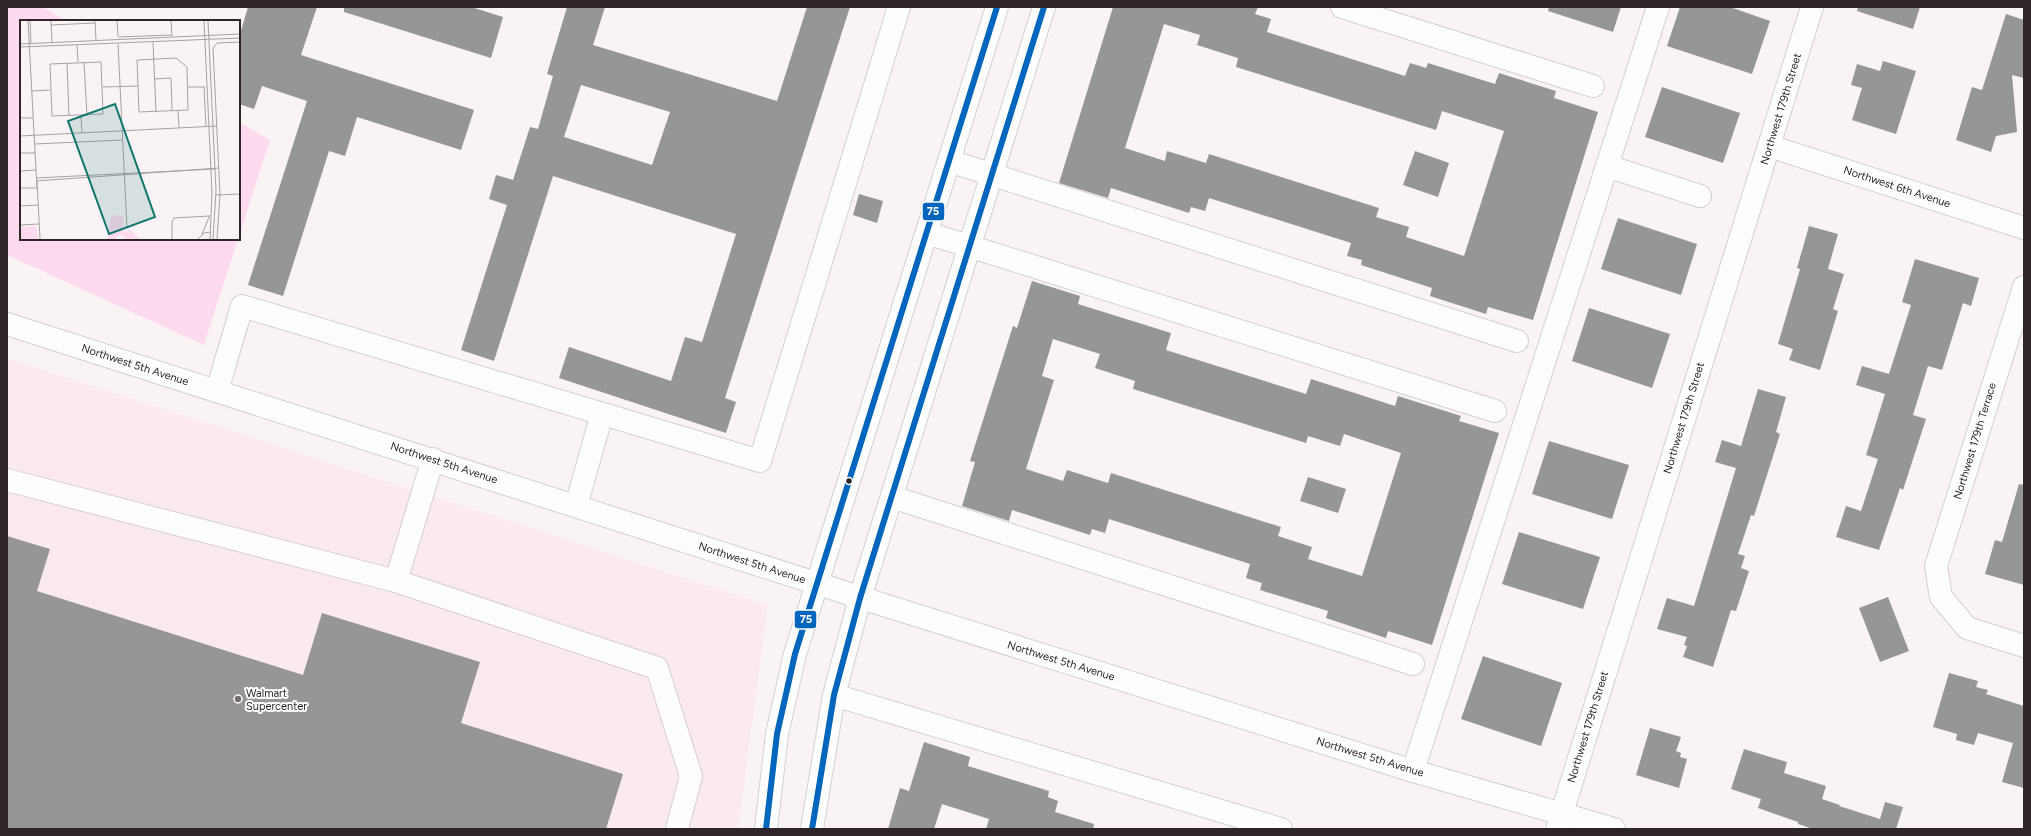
<svg xmlns="http://www.w3.org/2000/svg" width="2031" height="836" font-family="Figtree,sans-serif">
	<style>
		.built { fill: #fbe9f2 }
		.green { fill: #fddaed }
		.building { fill: #959695; fill-rule: evenodd }
		.lines { fill: none; stroke-linecap: round; stroke-linejoin: round }
		.minor-casing { stroke: #d5ced2; stroke-width: 24 }
		.minor { stroke: #fefdfe; stroke-width: 22 }
		.bus-1-casing { stroke: #fff; stroke-width: 9 }
		.bus-1 { stroke: #0065bd; stroke-width: 6 }
		.bus-dot { fill: #2d2529; stroke: #fff; stroke-width: 1.5 }
		.poi-dot { fill: #756d71; stroke: #fff; stroke-width: 1.5 }
		.labels { text-anchor: middle; dominant-baseline: central; stroke-width: 4; stroke-linejoin: round; paint-order: stroke }
		.street-label { font-size: 11px; fill: #2d2529; stroke: #fff }
		.poi-label { font-size: 11px; fill: #2d2529; stroke: #fff; text-anchor: start }
		.inset-road { fill: none; stroke: #a8a1a4; stroke-width: 1 }
		.view { fill: #0f766e; fill-opacity: 0.15; stroke: #0f766e; stroke-width: 2 }
		.inset-edge { fill: none; stroke: #2d2529; stroke-width: 2 }
		.line-badge { stroke: #fff; stroke-width: 1.5 }
		.badge-label { font-size: 11px; text-anchor: middle; font-weight: bold; fill: #fff }
	</style>
	<rect width="100%" height="100%" fill="#faf3f6"/>
	<path class="built" d="M 7,358 L 768,605 L 738,829 L 7,829 Z"/>
	<g class="green">
		<path d="M 7,7 L 42,7 L 66,21 L 21,21 L 21,239 L 238,239 L 204,345 L 7,255 Z"/>
		<path d="M 239,122 L 270,140 L 239,236 Z"/>
	</g>
	<g class="building">
		<path d="M 248,7 L 317,7 L 301,55 L 474,110 L 461,150 L 357,117 L 345,156 L 329,151 L 283,296 L 248,285 L 307,101 L 262,86 L 254,109 L 239,104 L 239,37 Z"/>
		<path d="M 344,7 L 471,7 L 503,17 L 491,58 L 344,12 Z"/>
		<path d="M 567,7 L 605,7 L 593,45 L 777,101 L 807,7 L 850,7 L 725,398 L 736,402 L 726,433 L 559,378 L 569,347 L 671,381 L 685,337 L 702,342 L 736,234 L 553,176 L 494,361 L 461,350 L 507,205 L 489,199 L 496,175 L 513,180 L 530,127 L 538,129 L 553,76 L 547,74 ZM 581,85 L 670,112 L 652,165 L 564,137 Z"/>
		<path d="M 1113,7 L 1258,7 L 1255,14 L 1271,19 L 1267,32 L 1405,76 L 1410,63 L 1426,68 L 1428,63 L 1495,84 L 1499,73 L 1556,91 L 1554,98 L 1598,112 L 1533,320 L 1488,307 L 1486,314 L 1430,296 L 1432,288 L 1361,265 L 1362,260 L 1347,256 L 1351,243 L 1209,198 L 1205,211 L 1191,207 L 1189,213 L 1111,188 L 1108,198 L 1059,183 ZM 1164,24 L 1200,35 L 1197,45 L 1238,58 L 1236,67 L 1436,130 L 1442,111 L 1504,131 L 1464,256 L 1406,237 L 1409,227 L 1376,217 L 1379,208 L 1209,154 L 1206,163 L 1167,151 L 1165,161 L 1125,148 Z"/>
		<path d="M 1549,7 L 1621,7 L 1613,32 L 1548,11 Z"/>
		<path d="M 1680,7 L 1730,7 L 1770,21 L 1752,74 L 1667,46 Z"/>
		<path d="M 1858,7 L 1920,7 L 1913,29 L 1857,11 Z"/>
		<path d="M 2006,14 L 2024,20 L 2024,78 L 2012,75 L 2017,132 L 1996,136 L 1991,152 L 1956,140 L 1972,87 L 1982,90 Z"/>
		<path d="M 1883,61 L 1916,71 L 1896,134 L 1852,120 L 1862,88 L 1851,85 L 1857,64 L 1880,71 Z"/>
		<path d="M 1662,87 L 1740,113 L 1723,163 L 1645,137 Z"/>
		<path d="M 1415,151 L 1449,163 L 1438,197 L 1403,185 Z"/>
		<path d="M 859,194 L 883,201 L 877,223 L 853,215 Z"/>
		<path d="M 1618,218 L 1697,244 L 1681,295 L 1601,269 Z"/>
		<path d="M 1809,226 L 1838,234 L 1828,269 L 1844,274 L 1833,309 L 1838,311 L 1820,370 L 1789,360 L 1793,349 L 1778,344 L 1800,269 L 1797,268 Z"/>
		<path d="M 1915,259 L 1979,278 L 1971,306 L 1963,303 L 1942,370 L 1928,366 L 1913,415 L 1926,419 L 1903,490 L 1900,488 L 1879,550 L 1836,537 L 1846,506 L 1861,511 L 1878,459 L 1866,455 L 1885,394 L 1856,385 L 1862,366 L 1889,374 L 1911,305 L 1902,302 Z"/>
		<path d="M 1032,281 L 1080,296 L 1078,304 L 1171,333 L 1166,350 L 1306,394 L 1311,379 L 1395,406 L 1398,396 L 1461,416 L 1459,421 L 1499,433 L 1432,645 L 1388,631 L 1386,638 L 1326,618 L 1328,611 L 1260,590 L 1262,583 L 1246,578 L 1250,564 L 1109,519 L 1105,533 L 1092,529 L 1090,535 L 1012,510 L 1009,521 L 962,506 L 975,462 L 970,461 L 1013,326 L 1017,328 ZM 1053,339 L 1100,354 L 1095,368 L 1135,381 L 1133,389 L 1306,443 L 1308,436 L 1340,446 L 1344,434 L 1401,453 L 1362,576 L 1308,559 L 1312,547 L 1278,536 L 1281,527 L 1111,473 L 1108,483 L 1067,470 L 1063,481 L 1026,469 L 1054,380 L 1042,376 Z"/>
		<path d="M 1589,308 L 1670,334 L 1652,388 L 1572,361 Z"/>
		<path d="M 1758,389 L 1786,397 L 1776,432 L 1780,434 L 1754,516 L 1751,515 L 1738,554 L 1745,556 L 1741,568 L 1749,571 L 1736,611 L 1731,610 L 1713,667 L 1683,657 L 1687,646 L 1684,645 L 1687,637 L 1657,629 L 1667,598 L 1694,606 L 1736,468 L 1715,462 L 1722,440 L 1741,446 Z"/>
		<path d="M 1549,441 L 1629,465 L 1612,519 L 1532,494 Z"/>
		<path d="M 1308,477 L 1346,489 L 1338,513 L 1300,501 Z"/>
		<path d="M 2019,484 L 2024,485 L 2024,585 L 1985,574 L 1995,540 L 2002,542 Z"/>
		<path d="M 1519,532 L 1600,557 L 1583,609 L 1502,584 Z"/>
		<path d="M 7,536 L 50,549 L 37,591 L 303,675 L 322,613 L 480,662 L 461,723 L 623,774 L 606,829 L 7,829 Z"/>
		<path d="M 1888,597 L 1909,651 L 1880,662 L 1859,608 Z"/>
		<path d="M 1483,656 L 1562,683 L 1541,746 L 1461,719 Z"/>
		<path d="M 1949,673 L 1978,681 L 1976,687 L 1988,690 L 1986,694 L 2024,706 L 2024,788 L 2002,782 L 2013,743 L 1978,733 L 1974,745 L 1956,740 L 1957,734 L 1933,727 Z"/>
		<path d="M 1650,728 L 1681,737 L 1676,751 L 1681,753 L 1680,757 L 1687,759 L 1679,788 L 1636,775 Z"/>
		<path d="M 924,742 L 970,757 L 968,766 L 1049,791 L 1048,797 L 1058,801 L 1055,812 L 1094,824 L 1093,829 L 986,829 L 989,819 L 942,804 L 934,829 L 888,829 L 900,788 L 909,791 Z"/>
		<path d="M 1744,749 L 1787,762 L 1784,773 L 1826,786 L 1822,799 L 1840,805 L 1839,806 L 1880,819 L 1885,802 L 1903,807 L 1896,829 L 1813,829 L 1798,824 L 1798,822 L 1758,808 L 1761,799 L 1731,789 Z"/>
	</g>
	<g class="lines">
		<g class="minor-casing">
			<g id="minor">
				<path d="M 1342,7 L 1593,86"/>
				<path d="M 1769,146 L 2024,228"/>
				<path d="M 949,161 L 1517,341"/>
				<path d="M 1607,166 L 1700,196"/>
				<path d="M 927,233 L 1495,411"/>
				<path d="M 2024,287 L 1936,566 L 1941,597 L 1967,628 L 2024,646"/>
				<path d="M 7,324 L 887,606 L 1413,771 L 1614,829"/>
				<path d="M 217,391 L 242,306 L 760,461 L 899,7"/>
				<path d="M 7,480 L 396,581 L 657,668 L 691,776 L 677,829"/>
				<path d="M 892,497 L 1413,664"/>
				<path d="M 576,506 L 602,414"/>
				<path d="M 396,581 L 433,459"/>
				<path d="M 834,695 L 1281,829"/>
				<path d="M 1413,771 L 1658,7"/>
				<path d="M 766,829 L 777,734 L 795,654 L 997,7"/>
				<path d="M 812,829 L 834,695 L 860,598 L 1044,7"/>
				<path d="M 1557,829 L 1812,7"/>
			</g>
		</g>
		<use href="#minor" class="minor"/>
		<g class="bus-1-casing">
			<g id="bus-1">
				<path d="M 766,829 L 777,734 L 795,654 L 997,7"/>
				<path d="M 812,829 L 834,695 L 860,598 L 1044,7"/>
			</g>
		</g>
		<use href="#bus-1" class="bus-1"/>
	</g>
	<circle class="bus-dot" cx="849" cy="481" r="3.5"/>
	<circle class="poi-dot" cx="238" cy="699" r="4"/>
	<g class="labels">
		<g class="street-label">
			<text transform="translate(1781 109) rotate(-73)">Northwest 179th Street</text>
			<text transform="translate(1897 187) rotate(18)">Northwest 6th Avenue</text>
			<text transform="translate(135 365) rotate(18)">Northwest 5th Avenue</text>
			<text transform="translate(1684 418) rotate(-73)">Northwest 179th Street</text>
			<text transform="translate(1975 441) rotate(-73)">Northwest 179th Terrace</text>
			<text transform="translate(444 463) rotate(18)">Northwest 5th Avenue</text>
			<text transform="translate(752 563) rotate(18)">Northwest 5th Avenue</text>
			<text transform="translate(1061 661) rotate(17)">Northwest 5th Avenue</text>
			<text transform="translate(1588 727) rotate(-73)">Northwest 179th Street</text>
			<text transform="translate(1370 757) rotate(17)">Northwest 5th Avenue</text>
		</g>
		<g class="poi-label">
			<text x="246" y="693">Walmart<tspan x="246" dy="13">Supercenter</tspan></text>
		</g>
	</g>
	<g transform="translate(20 20)">
		<rect width="220" height="220" fill="#faf3f6"/>
		<path d="M 104,195 L 103,209 L 106,212 L 110,210 L 120,219 L 106,219 L 100,214 L 95,219 L 87,219 L 91,196 ZM 16,206 L 19,219 L 0,219 L 0,207 Z" fill="#fddaed"/>
		<path class="inset-road" d="M 8,1 L 17,168M 10,1 L 11,23M 31,1 L 32,23M 75,1 L 76,21M 97,1 L 98,16M 151,1 L 152,16M 184,1 L 192,173 L 190,219M 188,1 L 196,171 L 193,219M 31,5 L 75,3M 98,17 L 152,15M 133,22 L 136,92M 0,24 L 220,14M 98,24 L 107,208M 57,25 L 58,42M 0,27 L 220,18M 156,38 L 167,47 L 168,90 L 119,92 L 117,40 ZM 64,42 L 67,96M 81,42 L 83,94 L 32,96 L 30,44 ZM 47,43 L 49,96M 134,59 L 151,58 L 152,91M 83,67 L 118,66M 168,67 L 185,67M 184,67 L 186,107M 12,71 L 30,70M 158,91 L 159,108M 61,96 L 62,113M 0,98 L 13,98M 0,116 L 197,106M 15,124 L 103,120M 0,133 L 15,133M 0,151 L 16,150M 16,158 L 195,149M 16,161 L 199,148M 17,161 L 20,219M 0,168 L 17,168M 196,175 L 220,174M 0,186 L 18,185M 0,205 L 19,204M 182,214 L 190,195M 152,219 L 152,202 L 154,198 L 189,196M 178,219 L 184,213 L 191,212M 197,219 L 200,175 L 193,28 L 197,23 L 220,22"/>
		<path class="view" d="M 95,84 L 135,197 L 89,214 L 48,101 Z"/>
		<rect width="220" height="220" class="inset-edge"/>
	</g>
	<g class="line-badge">
		<rect x="922" y="202" width="23" height="19" rx="4" fill="#0065bd"/>
		<rect x="794" y="610" width="23" height="19" rx="4" fill="#0065bd"/>
	</g>
	<g class="badge-label">
		<text x="933" y="215">75</text>
		<text x="806" y="623">75</text>
	</g>
	<rect width="2031" height="836" fill="none" stroke="#2d2529" stroke-width="16"/>
</svg>
